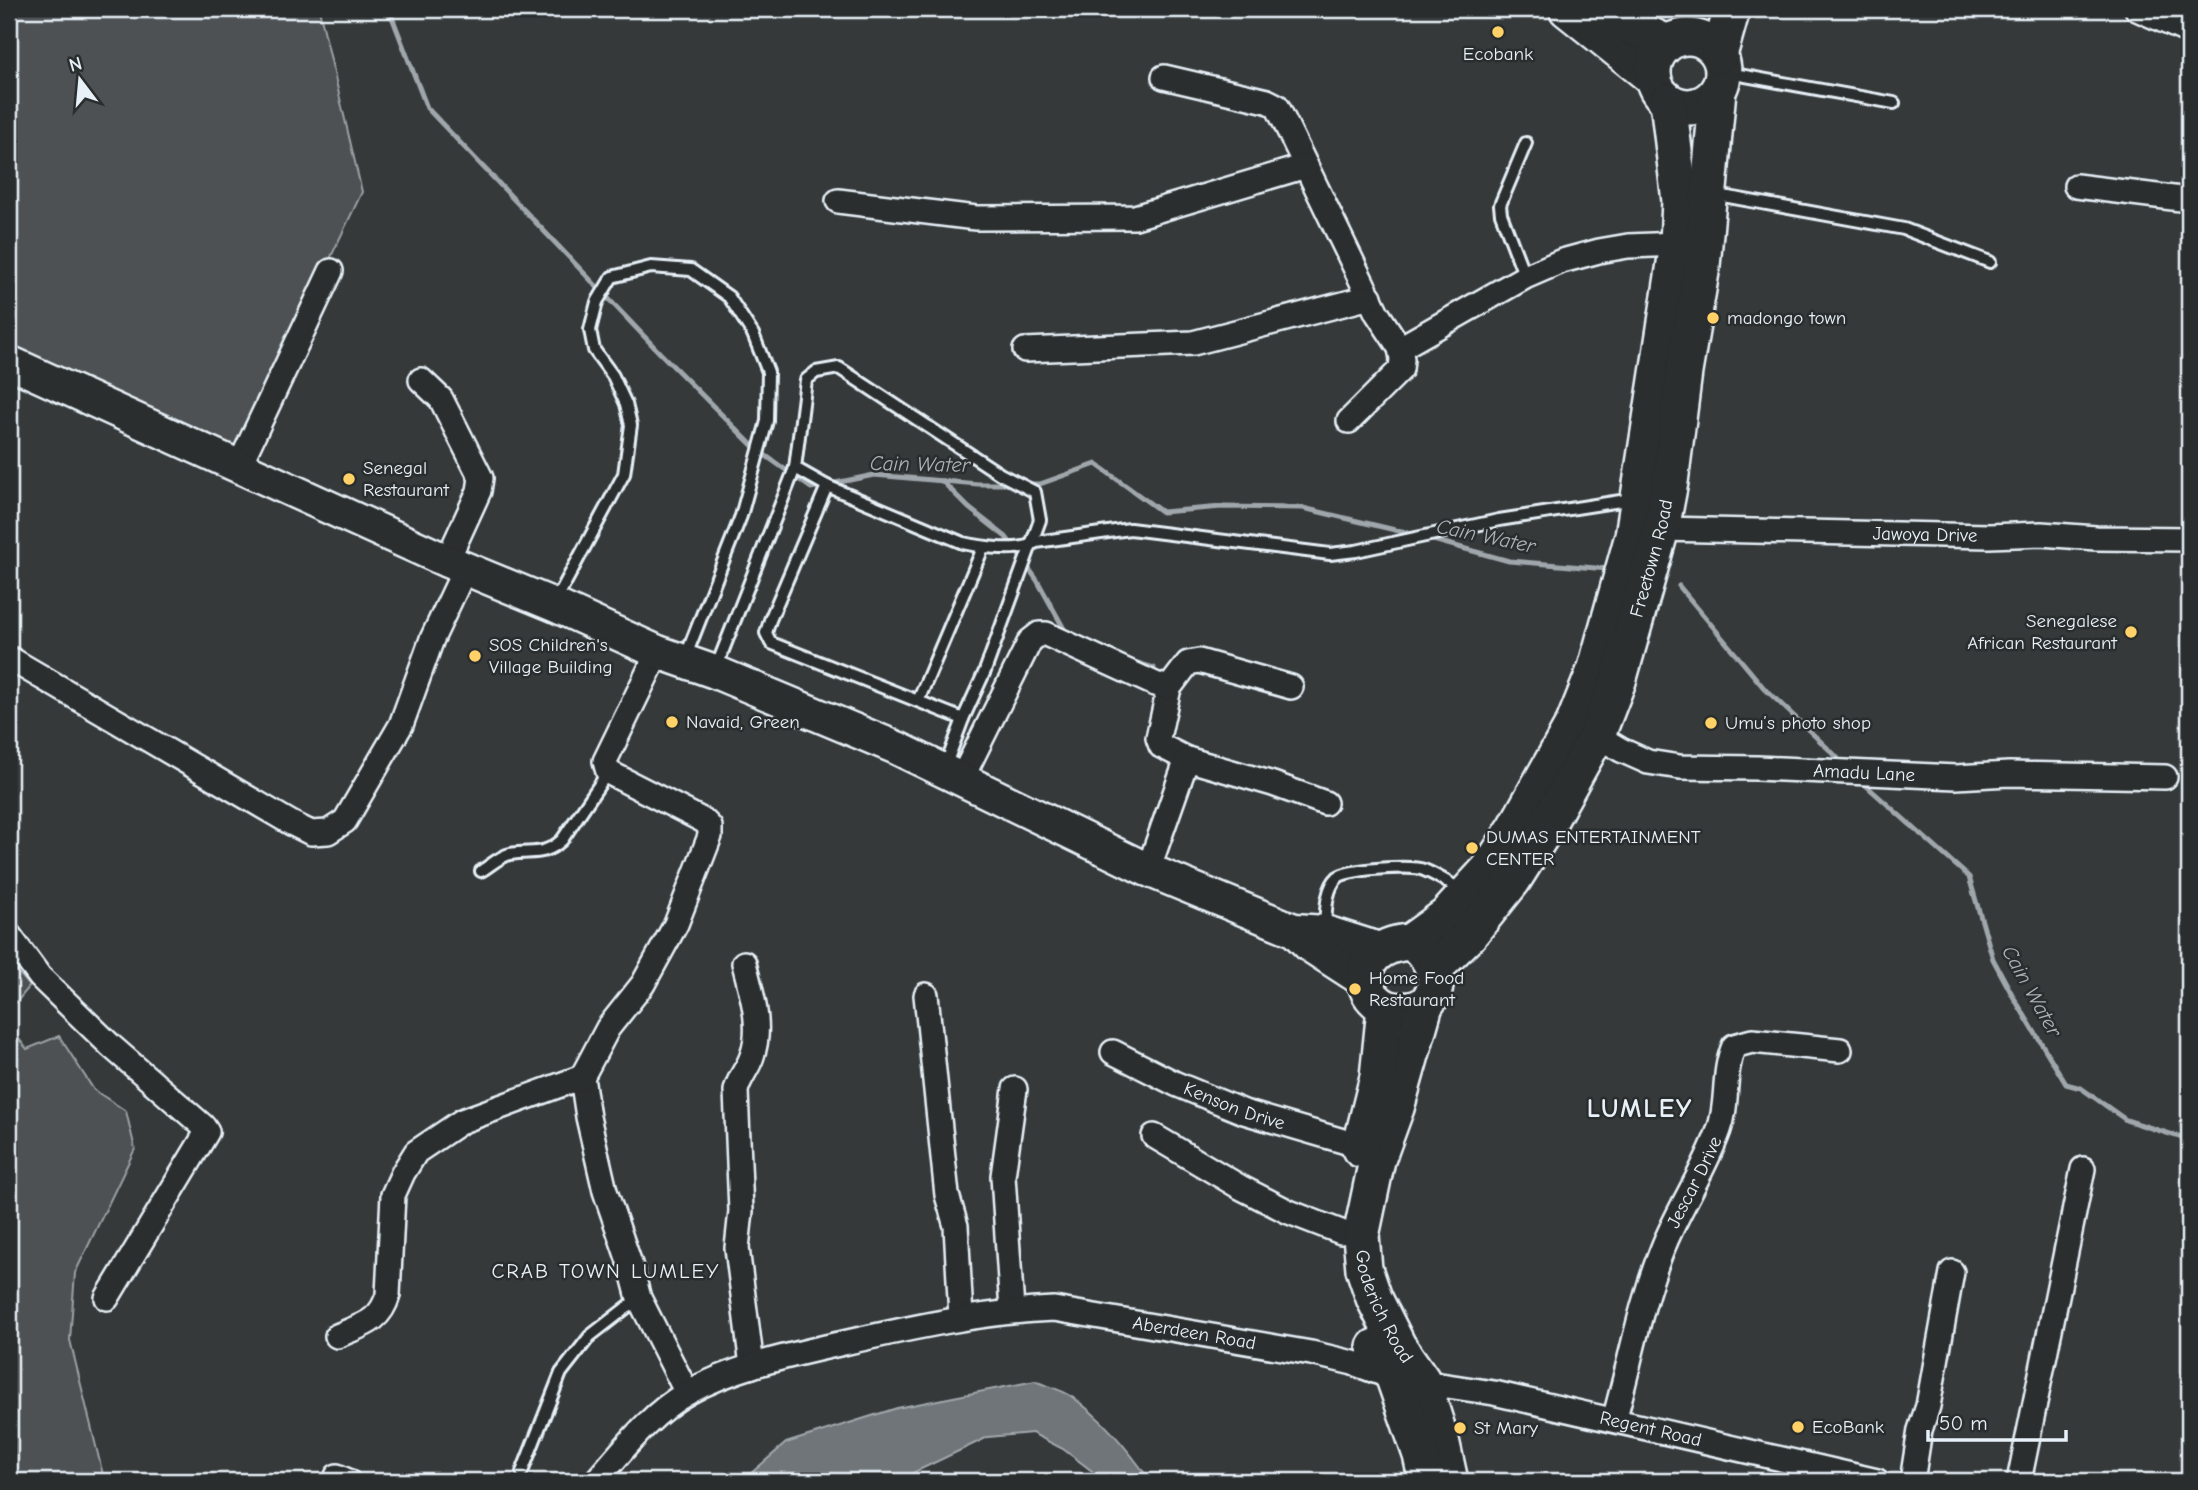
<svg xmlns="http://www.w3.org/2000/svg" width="2198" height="1490" font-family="'Comic Neue',sans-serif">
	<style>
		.green { fill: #4d5152; stroke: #9aa1a5; stroke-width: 2 }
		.water { fill: #707579; stroke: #a0a7ac; stroke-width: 2 }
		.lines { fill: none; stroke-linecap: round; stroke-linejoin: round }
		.stream { stroke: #a0a7ac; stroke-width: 5 }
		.lane-casing { stroke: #e8f1f8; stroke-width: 16 }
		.street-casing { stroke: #e8f1f8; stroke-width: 28 }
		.secondary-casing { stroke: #e8f1f8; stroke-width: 37 }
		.primary-casing { stroke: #e8f1f8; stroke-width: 40 }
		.lane { stroke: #2a2d2e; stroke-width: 10 }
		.street { stroke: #2a2d2e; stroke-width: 23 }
		.secondary { stroke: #2a2d2e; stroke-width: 32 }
		.primary { stroke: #2a2d2e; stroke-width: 35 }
		.poi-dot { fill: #ffd166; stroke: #2a2d2e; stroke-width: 2.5 }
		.labels { text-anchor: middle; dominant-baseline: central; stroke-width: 5; stroke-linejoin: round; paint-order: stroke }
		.poi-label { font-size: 19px; fill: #e8f1f8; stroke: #2a2d2e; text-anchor: start }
		.street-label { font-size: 19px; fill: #e8f1f8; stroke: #2a2d2e }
		.water-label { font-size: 21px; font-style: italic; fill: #acb3b8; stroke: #2a2d2e }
		.neighbourhood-label { font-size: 21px; letter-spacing: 2px; fill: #e8f1f8; stroke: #2a2d2e }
		.district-label { font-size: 26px; font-weight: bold; letter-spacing: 2px; fill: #e8f1f8; stroke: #2a2d2e }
	</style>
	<rect width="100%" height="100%" fill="#35393a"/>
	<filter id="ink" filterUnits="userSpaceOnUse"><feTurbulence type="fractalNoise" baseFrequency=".0143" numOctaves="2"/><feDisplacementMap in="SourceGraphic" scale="14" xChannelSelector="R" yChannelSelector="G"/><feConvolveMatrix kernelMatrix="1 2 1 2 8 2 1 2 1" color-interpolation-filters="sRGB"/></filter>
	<g filter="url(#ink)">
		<g class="green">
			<path d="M 9,9 L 319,9 L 362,192 L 239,449 L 9,371 Z"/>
			<path d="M 9,962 L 30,986 L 9,1011 Z"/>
			<path d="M 9,1027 L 27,1049 L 59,1036 L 94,1090 L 126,1111 L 135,1149 L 75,1273 L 70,1340 L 103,1475 L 111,1481 L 16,1481 L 9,1473 Z"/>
		</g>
		<path class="water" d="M 1035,1381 C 1046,1386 1060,1389 1071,1396 C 1102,1418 1129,1450 1150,1481 L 1097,1481 L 1092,1471 L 1063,1449 L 1032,1433 L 988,1437 L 896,1481 L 742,1481 L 786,1443 L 897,1408 Z"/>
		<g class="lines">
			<g class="stream">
				<path d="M 389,9 L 427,108 L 660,353 L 755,448 L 811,488 L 874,475 L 978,484 L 1015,484"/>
				<path d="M 942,481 L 969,508 L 1006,537 L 1037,580 L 1068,636"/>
				<path d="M 1025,484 L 1040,484 L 1096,464 L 1162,512 L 1222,507 L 1303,508 L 1416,535"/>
				<path d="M 1426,538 L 1509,561 L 1608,569"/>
				<path d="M 1679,586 L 1764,688 L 1837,757"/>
				<path d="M 1130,661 L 1154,668"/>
				<path d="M 1861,781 L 1969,877 L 1993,959 L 2014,998 L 2066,1084 L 2081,1088 L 2126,1120 L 2189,1140"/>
				<path d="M 9,1371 L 11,1384 L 14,1468 L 19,1481"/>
			</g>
			<g class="lane-casing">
				<g id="lane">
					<path d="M 1723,72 L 1894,103"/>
					<path d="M 1712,194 L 1904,229 L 1990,262"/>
					<path d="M 1525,277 L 1501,214 L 1500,205 L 1526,143"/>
					<path d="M 795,468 L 827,486 L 963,543 C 981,547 1021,553 1036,542 L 1130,529 L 1330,554 L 1356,551 L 1499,520 L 1633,499"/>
					<path d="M 827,486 L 770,620 L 766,633 L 771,643 L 963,719"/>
					<path d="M 555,602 L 624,474 L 631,425 L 626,404 L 613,376 L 594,350 L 590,330 L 597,302 L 612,277 L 651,267 L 691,270 L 729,297 L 753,334 L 768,372 L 767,421 L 741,516 L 685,658"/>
					<path d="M 716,668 L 795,468 L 806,380 L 816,372 L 839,368 L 1000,474 L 1035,492 L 1040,520 L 985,671 L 963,719 L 945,767"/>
					<path d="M 918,701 L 983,548"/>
					<path d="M 481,871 C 490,866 500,856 510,854 C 532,850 543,857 562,840 L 608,772"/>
					<path d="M 1325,929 C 1326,913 1325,889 1338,877 C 1347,869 1412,865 1424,870 C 1437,875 1450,884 1463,891"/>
					<path d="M 522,1472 L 561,1373 L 590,1336 L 639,1298"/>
				</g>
			</g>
			<g class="street-casing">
				<g id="street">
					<path d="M 2137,9 L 2189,32"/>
					<path d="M 1164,77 L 1267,101 L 1277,106 L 1377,313 L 1400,348 L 1525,277 L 1562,261 L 1599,251 L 1628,246 L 1678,244"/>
					<path d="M 2076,186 L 2189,200"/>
					<path d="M 838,201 L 976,218 L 1135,217 L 1306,166"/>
					<path d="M 1025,350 L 1193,343 L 1370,297"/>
					<path d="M 421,380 L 441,399 L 481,478 L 479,491 L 447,561"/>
					<path d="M 1349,421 L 1401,369 L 1402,359 L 1400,348"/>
					<path d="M 239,466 L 331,271"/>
					<path id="s1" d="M 1661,529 L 1989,536 L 2041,534 L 2096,538 L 2189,539"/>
					<path d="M 658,652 L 605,761 L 608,772 L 704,821 L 710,827 L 710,836 L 676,924 L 643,984 L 608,1028 L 582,1077 L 588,1117 L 605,1191 L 630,1264 L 639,1298 L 687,1393"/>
					<path d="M 9,658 L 291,823 L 311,833 L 328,832 L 345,821 L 401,725 L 432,639 L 465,569"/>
					<path d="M 1169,688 L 1158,738 L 1161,746 L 1187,759"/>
					<path id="s2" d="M 1586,729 L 1621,750 L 1648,762 L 1680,767 L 1757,768 L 1956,777 L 2009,774 L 2165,777"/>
					<path d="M 962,778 L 1030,641 L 1039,634 L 1046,634 L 1155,684 L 1169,688 L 1188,663 L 1199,661 L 1291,687"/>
					<path d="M 1148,870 L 1187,759 L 1273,784 L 1325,803"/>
					<path d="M 9,935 L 40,977 L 111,1046 L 203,1126 L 207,1132 L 107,1298"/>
					<path d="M 744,963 C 751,992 763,1026 752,1056 C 748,1069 739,1077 736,1091 L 741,1211 L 737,1248 L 752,1366"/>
					<path d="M 926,995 L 947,1195 L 956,1226 L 961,1317"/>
					<path id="s3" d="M 1113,1052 L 1176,1084 L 1244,1112 L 1360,1146"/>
					<path d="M 1154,1136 L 1240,1187 L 1289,1212 L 1341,1232"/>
					<path d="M 1012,1310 L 1003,1176 L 1015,1089"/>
					<path d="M 337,1336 C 361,1325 380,1323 388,1295 L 393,1195 L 403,1173 L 416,1152 L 462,1121 L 582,1077"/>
					<path id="s4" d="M 1614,1420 C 1630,1364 1640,1304 1662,1250 C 1678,1209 1704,1172 1719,1130 C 1729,1103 1722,1074 1734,1046 L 1752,1041 L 1840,1050"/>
					<path d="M 337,1476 L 348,1481"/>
					<path id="s5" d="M 596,1481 C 624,1449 650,1414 687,1393 C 734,1367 787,1356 839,1344 C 910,1328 980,1312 1054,1309 L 1311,1353 L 1353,1363 L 1394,1378 L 1494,1393 L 1877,1481"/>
					<path d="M 1912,1481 L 1920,1430 L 1928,1406 L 1952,1272"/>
					<path d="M 2019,1481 L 2083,1169"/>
				</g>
			</g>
			<g class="secondary-casing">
				<g id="secondary">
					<path d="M 9,362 L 447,561 L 554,605 L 658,652 L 715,672 L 897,748 L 1148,870 L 1294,930 L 1325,932 L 1379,949"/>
					<path d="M 1294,930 L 1309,945 L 1366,982"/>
				</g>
			</g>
			<g class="primary-casing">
				<g id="primary">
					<path d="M 1567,9 L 1653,78"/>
					<path d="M 1605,9 L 1630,26 L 1667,43"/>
					<circle cx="1688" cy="72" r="35"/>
					<path d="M 1719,55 L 1732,9"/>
					<path d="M 1410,942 L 1446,916 L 1489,869 L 1516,827 L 1574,723 L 1596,668 L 1633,536 L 1678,244 L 1680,201 L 1668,101"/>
					<path d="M 1410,942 C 1431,954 1445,980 1428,1001 C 1423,1007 1416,1009 1409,1010 C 1361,1018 1341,947 1410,942 Z"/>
					<path id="s6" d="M 1434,969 L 1469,935 L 1513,880 L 1542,834 L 1597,735 L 1618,681 L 1661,529 L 1670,482 L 1684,372 L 1702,266 L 1718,90"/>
					<path id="s7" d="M 1425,1005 L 1396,1108 L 1377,1160 L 1361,1236 L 1364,1269 L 1374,1298 L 1398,1346 L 1422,1380 L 1441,1440 L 1450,1481"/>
					<path d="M 1360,1149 L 1378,1077 L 1385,1008"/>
					<path d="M 1375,1347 L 1394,1378 L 1421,1455 L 1425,1473"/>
				</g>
			</g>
			<use href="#lane" class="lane"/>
			<use href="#street" class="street"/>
			<use href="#secondary" class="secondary"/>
			<use href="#primary" class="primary"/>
		</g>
	</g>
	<g class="poi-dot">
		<circle cx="1498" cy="32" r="7"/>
		<circle cx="1713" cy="318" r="7"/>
		<circle cx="349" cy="479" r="7"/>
		<circle cx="2131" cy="632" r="7"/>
		<circle cx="475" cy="656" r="7"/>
		<circle cx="672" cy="722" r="7"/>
		<circle cx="1711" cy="723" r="7"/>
		<circle cx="1472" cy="848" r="7"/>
		<circle cx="1355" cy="989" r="7"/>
		<circle cx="1798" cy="1427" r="7"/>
		<circle cx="1460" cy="1428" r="7"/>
	</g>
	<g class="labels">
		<g class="poi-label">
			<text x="1498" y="54" text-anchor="middle">Ecobank</text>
			<text x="1727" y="318">madongo town</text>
			<text x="363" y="468">Senegal<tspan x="363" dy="22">Restaurant</tspan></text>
			<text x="2117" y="621" text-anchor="end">Senegalese<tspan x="2117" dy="22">African Restaurant</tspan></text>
			<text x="489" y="645">SOS Children's<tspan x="489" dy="22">Village Building</tspan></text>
			<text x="686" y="722">Navaid, Green</text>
			<text x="1725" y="723">Umu’s photo shop</text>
			<text x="1486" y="837">DUMAS ENTERTAINMENT<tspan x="1486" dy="22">CENTER</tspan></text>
			<text x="1369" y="978">Home Food<tspan x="1369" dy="22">Restaurant</tspan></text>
			<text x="1812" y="1427">EcoBank</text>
			<text x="1474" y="1428">St Mary</text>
		</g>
		<g class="street-label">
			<text stroke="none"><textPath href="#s1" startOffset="264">Jawoya Drive</textPath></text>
			<text stroke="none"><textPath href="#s6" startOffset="472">Freetown Road</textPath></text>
			<text stroke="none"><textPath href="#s2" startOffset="287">Amadu Lane</textPath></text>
			<text stroke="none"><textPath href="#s3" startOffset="133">Kenson Drive</textPath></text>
			<text stroke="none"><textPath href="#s4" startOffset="252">Jescar Drive</textPath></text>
			<text stroke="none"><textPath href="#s7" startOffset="315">Goderich Road</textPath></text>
			<text stroke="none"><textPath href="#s5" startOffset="648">Aberdeen Road</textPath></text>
			<text stroke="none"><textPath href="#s5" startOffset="1115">Regent Road</textPath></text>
		</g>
		<g class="water-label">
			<text transform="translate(920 464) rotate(1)">Cain Water</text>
			<text transform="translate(1486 536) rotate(12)">Cain Water</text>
			<text transform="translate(2032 991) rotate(61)">Cain Water</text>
		</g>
		<g class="neighbourhood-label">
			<text x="606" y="1271">CRAB TOWN LUMLEY</text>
		</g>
		<g class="district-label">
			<text x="1640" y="1109">LUMLEY</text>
		</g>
	</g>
	<rect width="2198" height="1490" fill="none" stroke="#2a2d2e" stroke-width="35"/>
	<rect x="18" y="18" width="2163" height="1455" fill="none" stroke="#e8f1f8" stroke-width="2.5" filter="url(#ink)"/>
	<g transform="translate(80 80) rotate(344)" stroke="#2a2d2e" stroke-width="5" paint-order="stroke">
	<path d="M0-5L12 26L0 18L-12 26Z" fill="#e8f1f8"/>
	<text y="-10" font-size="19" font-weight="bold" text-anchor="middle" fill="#e8f1f8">N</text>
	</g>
	<path d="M1928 1430v10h138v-10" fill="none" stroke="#e8f1f8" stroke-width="3.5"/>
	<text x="1939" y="1430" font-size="21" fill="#e8f1f8" stroke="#2a2d2e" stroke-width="5" paint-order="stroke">50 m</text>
</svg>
